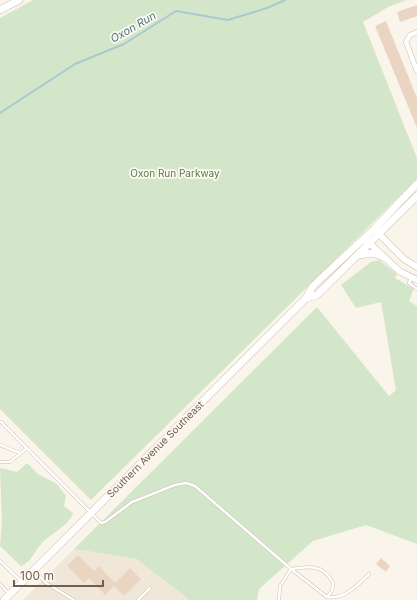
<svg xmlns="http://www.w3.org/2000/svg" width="417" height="600" font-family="Inter,sans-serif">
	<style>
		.residential { fill: #f1e7d9 }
		.green { fill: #d4e6ca }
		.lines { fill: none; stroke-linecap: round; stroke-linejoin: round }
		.stream { stroke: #a8c9d2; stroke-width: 2 }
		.building { fill: #ead5c3 }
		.service-casing { stroke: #cbbeb1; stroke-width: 3.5 }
		.minor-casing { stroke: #cbbeb1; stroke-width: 5.5 }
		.tertiary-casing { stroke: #cbbeb1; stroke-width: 7 }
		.secondary-casing { stroke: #cdbeaf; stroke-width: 8 }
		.service { stroke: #fff; stroke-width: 2.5 }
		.minor { stroke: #fff; stroke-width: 4.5 }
		.tertiary { stroke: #fff; stroke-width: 6 }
		.secondary { stroke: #fff; stroke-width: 7 }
		.labels { text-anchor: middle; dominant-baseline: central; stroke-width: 3.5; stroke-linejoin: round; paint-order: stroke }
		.park-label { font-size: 10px; fill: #587b4d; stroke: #fdf9f0 }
		.street-label { font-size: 10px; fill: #725e50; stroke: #fdf9f0 }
		.water-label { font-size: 11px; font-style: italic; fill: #4c7682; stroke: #fdf9f0 }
	</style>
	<rect width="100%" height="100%" fill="#faf5ea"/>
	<path class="residential" d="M 74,549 L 137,559 L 189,600 L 23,600 Z"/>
	<g class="green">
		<path d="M 33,0 L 407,0 L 388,7 L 363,22 L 417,158 L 417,179 L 91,500 L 0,409 L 0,18 Z"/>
		<path d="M 379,260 L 397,274 L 395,278 L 414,289 L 409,301 L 417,306 L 417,544 L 366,525 L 313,541 L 259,589 L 257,600 L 189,600 L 137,559 L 74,549 L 317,307 L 389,396 L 396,390 L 381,302 L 356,308 L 341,285 L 371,262 Z"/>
		<path d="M 27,463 L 38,474 L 57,484 L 66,496 L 64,506 L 73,513 C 69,526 50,534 42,543 C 34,551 32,562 21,566 L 0,546 L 2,521 L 0,468 L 17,472 Z"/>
	</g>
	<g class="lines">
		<path class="stream" d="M 0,113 L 75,64 L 124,44 L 176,11 L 228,20 L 267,8 L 285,0"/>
	</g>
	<g class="building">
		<path d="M 417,5 L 417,16 L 400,22 L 397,12 Z"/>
		<path d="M 386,21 L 417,98 L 417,128 L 375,26 Z"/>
		<path d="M 78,555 L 94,571 L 99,566 L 115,583 L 130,568 L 141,579 L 124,596 L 114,586 L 105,595 L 89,578 L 84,583 L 67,566 Z"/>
		<path d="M 381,558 L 390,566 L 386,572 L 376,564 Z"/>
	</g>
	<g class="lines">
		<g class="service-casing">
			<g id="service">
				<path d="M 411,278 L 409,283 L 417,289"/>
				<path d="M 1,422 L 101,523 L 105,522 L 132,502 L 175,485 L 186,483 L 195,486 L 291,569 C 309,566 324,564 333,583 L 332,591 L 327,597"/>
				<path d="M 0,445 L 20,453"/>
				<path d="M 0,462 L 10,462 L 27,448"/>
				<path d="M 0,561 L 21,581"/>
				<path d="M 34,570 L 46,583 L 74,600"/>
				<path d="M 0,584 L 9,594"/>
				<path d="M 138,600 L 150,588"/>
				<path d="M 279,600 L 280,586 L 291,569 L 327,597 C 344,600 358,585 369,574"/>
			</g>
		</g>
		<g class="minor-casing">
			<path id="minor" d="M 417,32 L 410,35 L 406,42 L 417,71"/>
		</g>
		<g class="tertiary-casing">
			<g id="tertiary">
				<path d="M 376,231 L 404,259 L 417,267"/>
				<path d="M 364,238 L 399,271 L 417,280"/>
			</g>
		</g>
		<g class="secondary-casing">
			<g id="secondary">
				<path d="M 0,10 L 19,0"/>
				<path d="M 359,255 L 373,253 L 384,257"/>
				<path d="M 306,298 L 317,295 L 417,196"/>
				<path d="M 4,600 L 306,298 L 313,286 L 374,229 L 417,184"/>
			</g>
		</g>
		<use href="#service" class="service"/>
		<use href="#minor" class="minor"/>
		<use href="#tertiary" class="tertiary"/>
		<use href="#secondary" class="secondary"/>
	</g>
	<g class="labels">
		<g class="park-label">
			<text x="175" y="173">Oxon Run Parkway</text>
		</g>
		<g class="street-label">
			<text transform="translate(155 449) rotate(-45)">Southern Avenue Southeast</text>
		</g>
		<g class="water-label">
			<text transform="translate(133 27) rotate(-30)">Oxon Run</text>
		</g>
	</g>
	<path d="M14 580v6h89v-6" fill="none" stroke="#725e50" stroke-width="2"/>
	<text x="20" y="580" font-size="12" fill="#725e50" stroke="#fdf9f0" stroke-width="3" paint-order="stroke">100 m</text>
</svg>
